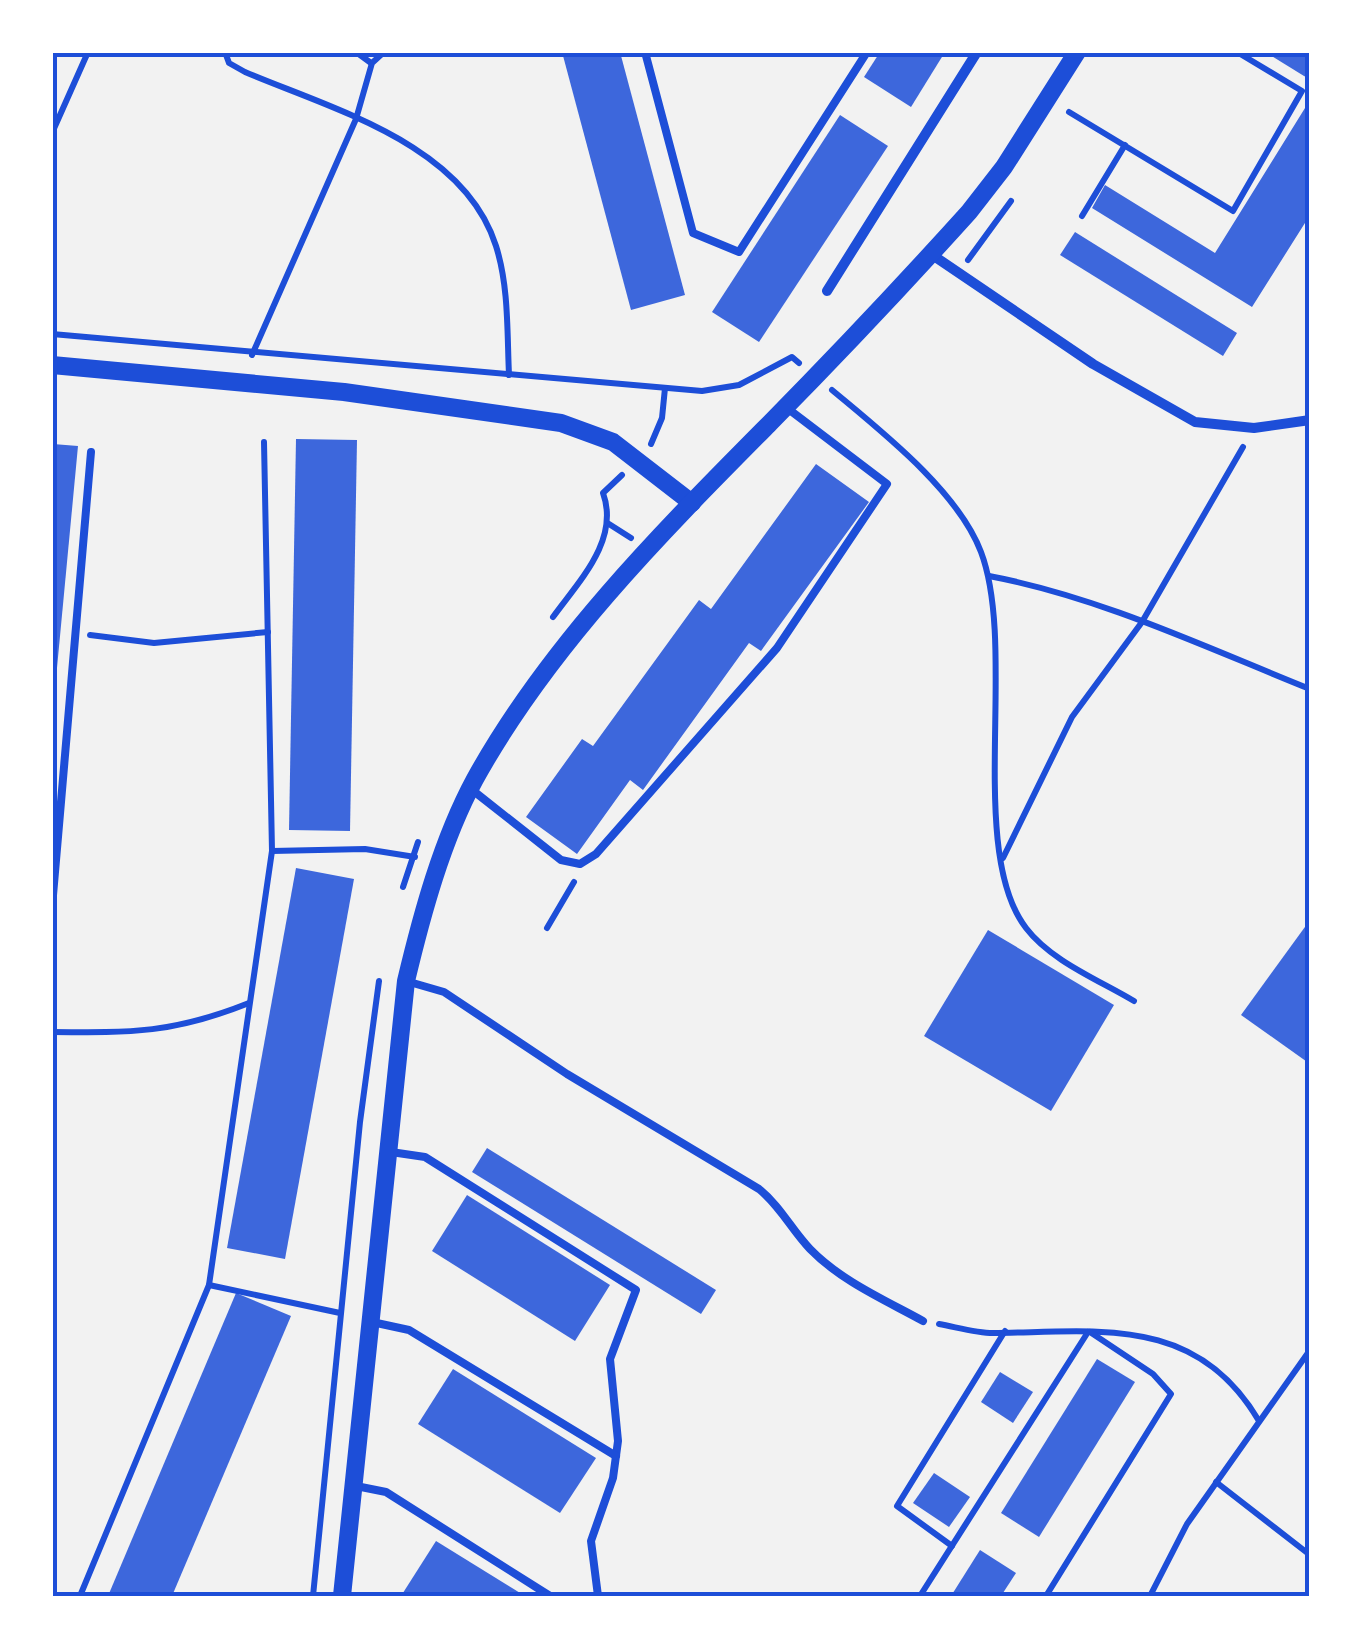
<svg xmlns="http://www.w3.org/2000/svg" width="1362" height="1649" font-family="Jost,sans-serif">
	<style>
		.building { fill: #3d67dc }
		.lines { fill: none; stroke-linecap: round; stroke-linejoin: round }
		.path { stroke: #1d4ed8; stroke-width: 6 }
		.service { stroke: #1d4ed8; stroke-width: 8 }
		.minor { stroke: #1d4ed8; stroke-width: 10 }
		.tertiary { stroke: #1d4ed8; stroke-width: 18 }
		.neatline { fill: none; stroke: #1d4ed8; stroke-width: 4 }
	</style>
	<rect width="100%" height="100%" fill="#f2f2f2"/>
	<g class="building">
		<path d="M 562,52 L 620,52 L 685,295 L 631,310 Z"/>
		<path d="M 880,52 L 945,52 L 911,107 L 864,77 Z"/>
		<path d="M 1265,52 L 1310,52 L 1310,79 L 1304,76 Z"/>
		<path d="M 1305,108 L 1310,111 L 1310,215 L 1252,307 L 1092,208 L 1105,185 L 1215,253 Z"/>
		<path d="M 840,115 L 888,146 L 759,342 L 712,312 Z"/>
		<path d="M 1075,232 L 1237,333 L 1223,356 L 1060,255 Z"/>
		<path d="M 296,439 L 357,440 L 350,831 L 289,830 Z"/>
		<path d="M 53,444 L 78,446 L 55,689 L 52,689 Z"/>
		<path d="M 816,464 L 869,502 L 761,651 L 749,643 L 643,790 L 630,780 L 577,854 L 526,817 L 582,739 L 593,746 L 699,600 L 711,609 Z"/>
		<path d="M 296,868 L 354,879 L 285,1259 L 227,1248 Z"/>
		<path d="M 1310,920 L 1310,1064 L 1241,1015 Z"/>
		<path d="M 988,930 L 1114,1005 L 1051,1111 L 924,1036 Z"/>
		<path d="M 487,1148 L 716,1290 L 701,1314 L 472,1172 Z"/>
		<path d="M 467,1195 L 610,1285 L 575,1341 L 432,1251 Z"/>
		<path d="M 236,1293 L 291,1316 L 172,1596 L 108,1596 Z"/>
		<path d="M 1097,1359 L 1135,1382 L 1039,1537 L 1001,1513 Z"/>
		<path d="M 453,1369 L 596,1458 L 560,1513 L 418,1424 Z"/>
		<path d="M 1000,1372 L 1033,1392 L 1013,1423 L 981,1402 Z"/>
		<path d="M 934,1473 L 970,1497 L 949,1527 L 913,1503 Z"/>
		<path d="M 436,1541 L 525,1596 L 401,1596 Z"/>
		<path d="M 980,1550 L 1016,1573 L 1001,1596 L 951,1596 Z"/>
	</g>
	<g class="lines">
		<g class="path">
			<path d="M 225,52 L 229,63 L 245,72 C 332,109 464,144 496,246 C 509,287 507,333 509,375"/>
			<path d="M 356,52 L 371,63"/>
			<path d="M 1069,112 L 1233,211 L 1302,91 L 1237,52"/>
			<path d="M 52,133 L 88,52"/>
			<path d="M 1082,216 L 1125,145"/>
			<path d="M 968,260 L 1011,201"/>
			<path d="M 52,334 L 702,391 L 739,385 L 792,357 L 799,363"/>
			<path d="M 252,355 L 356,119 L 372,63 L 384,52"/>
			<path d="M 832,390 C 881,431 958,491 981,552 C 1018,650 966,850 1026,928 C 1051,961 1099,980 1134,1001"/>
			<path d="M 651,444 L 662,418 L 665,388"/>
			<path d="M 609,524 L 631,538"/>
			<path d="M 989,576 C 1100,597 1205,647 1310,689"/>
			<path d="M 553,617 C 579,581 620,540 603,493 L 622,475"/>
			<path d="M 90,635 L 154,643 L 268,632"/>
			<path d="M 272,851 L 365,849 L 415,857"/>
			<path d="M 1003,858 L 1072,717 L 1142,622 L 1243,447"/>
			<path d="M 403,887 L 418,842"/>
			<path d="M 547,928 L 574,882"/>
			<path d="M 52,1032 C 132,1033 174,1033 249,1003"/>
			<path d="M 209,1285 L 340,1313"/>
			<path d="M 939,1324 C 956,1327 976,1333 993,1333 C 1098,1332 1196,1314 1259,1421"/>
			<path d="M 1216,1482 L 1310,1555"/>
			<path d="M 952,1546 L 897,1506 L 1005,1331"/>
			<path d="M 80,1596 L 209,1285 L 272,851 L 264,442"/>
			<path d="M 313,1596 L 360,1122 L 379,981"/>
			<path d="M 920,1596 L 1088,1332"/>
			<path d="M 1046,1596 L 1171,1394 L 1153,1374 L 1090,1332"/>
			<path d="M 1150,1596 L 1187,1524 L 1310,1350"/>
		</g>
		<g class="service">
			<path d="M 645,52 L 693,233 L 739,252 L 867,52"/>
			<path d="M 471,789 L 561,860 L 580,864 L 596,854 L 777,648 L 887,484 L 787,408"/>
			<path d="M 52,907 L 91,452"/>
			<path d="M 406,981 L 444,992 L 567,1074 L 759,1189 C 781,1207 791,1229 810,1249 C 841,1281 885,1300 923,1321"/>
			<path d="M 391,1152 L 425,1157 L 636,1290 L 610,1359 L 618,1441 L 613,1478 L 591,1541 L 598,1596"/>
			<path d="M 372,1322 L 409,1330 L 616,1456"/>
			<path d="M 356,1486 L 386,1492 L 550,1596"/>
		</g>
		<g class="minor">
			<path d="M 931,254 L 1093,364 L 1195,422 L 1254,428 L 1310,420"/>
			<path d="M 827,291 L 977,52"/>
		</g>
		<g class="tertiary">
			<path d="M 52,365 L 344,392 L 561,423 L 613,442 L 692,503"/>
			<path d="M 342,1596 L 406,981 C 422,914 442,840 475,779 C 549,645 663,531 770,423 C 838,354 904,284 969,212 L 1004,167 L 1077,52"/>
		</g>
	</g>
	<rect width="1362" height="1649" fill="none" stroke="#ffffff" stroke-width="110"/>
	<rect x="55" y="55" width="1252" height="1539" class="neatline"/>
</svg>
